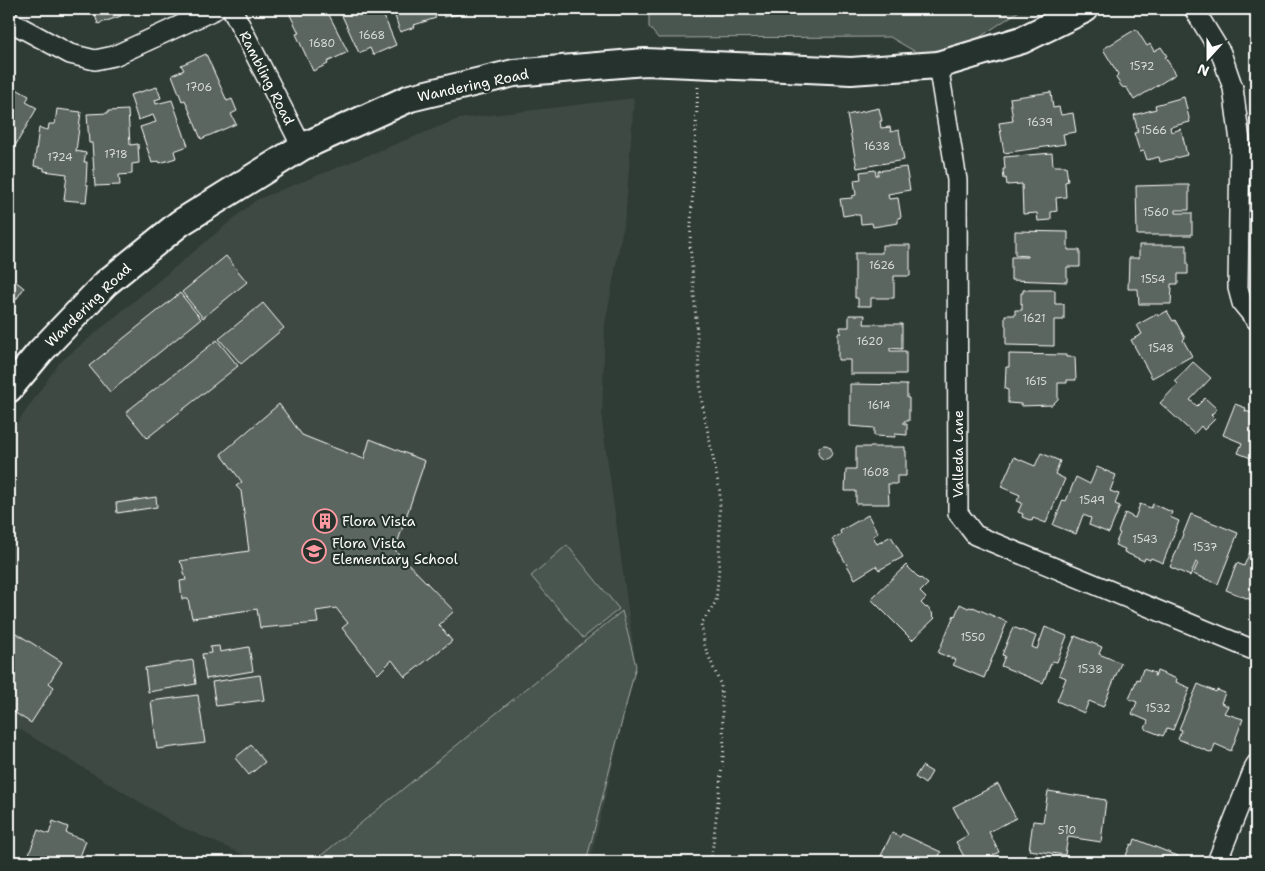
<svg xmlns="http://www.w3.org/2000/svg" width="1265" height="871" font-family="'Shantell Sans',sans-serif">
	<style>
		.built { fill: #3c4842 }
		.green { fill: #4a544f; stroke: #a4aaa7 }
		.building { fill: #5b6661; stroke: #fff }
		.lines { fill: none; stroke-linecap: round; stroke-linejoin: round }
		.street-casing { stroke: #fff; stroke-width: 22 }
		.secondary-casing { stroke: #fff; stroke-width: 30 }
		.path { stroke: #fff; stroke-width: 3; stroke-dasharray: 1 4; stroke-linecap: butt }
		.street { stroke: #26332d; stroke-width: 19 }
		.secondary { stroke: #26332d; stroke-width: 26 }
		.labels { text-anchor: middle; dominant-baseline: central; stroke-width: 4.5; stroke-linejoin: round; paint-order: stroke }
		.number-label { font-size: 11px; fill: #d6d9d8 }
		.street-label { font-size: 14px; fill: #fff; stroke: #26332d }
		.poi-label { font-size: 14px; fill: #fff; stroke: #26332d; text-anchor: start }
	</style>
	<rect width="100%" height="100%" fill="#2f3b35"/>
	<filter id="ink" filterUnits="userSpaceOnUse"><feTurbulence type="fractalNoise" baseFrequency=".02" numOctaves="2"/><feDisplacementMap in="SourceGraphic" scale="10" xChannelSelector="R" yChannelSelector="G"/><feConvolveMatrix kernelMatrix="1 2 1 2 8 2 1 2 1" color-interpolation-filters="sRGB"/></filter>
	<g filter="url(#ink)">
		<path class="built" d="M 634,98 L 626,211 L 605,325 L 602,420 L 636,666 L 590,862 L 260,862 L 181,827 L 9,723 L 9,435 L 59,363 L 256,200 L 458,119 Z"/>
		<g class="green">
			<path d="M 649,9 L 1022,9 L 938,65 L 890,37 L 658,38 L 649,27 Z"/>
			<path d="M 567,545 L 619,609 L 583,638 L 531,576 Z"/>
			<path d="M 622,611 L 636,666 L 586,862 L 313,862 Z"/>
		</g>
		<g class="building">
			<path d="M 93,9 L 119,9 L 121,16 L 98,24 Z"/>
			<path d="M 298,9 L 326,9 L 348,52 L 327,62 L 328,64 L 313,71 L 296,34 L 299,33 L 289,13 Z"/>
			<path d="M 339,9 L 381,9 L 396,45 L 373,55 L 370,48 L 359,53 Z"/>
			<path d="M 393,9 L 433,9 L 436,18 L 414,25 L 415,27 L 400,32 Z"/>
			<path d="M 443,9 L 469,9 L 460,11 L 460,14 L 444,17 Z"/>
			<path d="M 1136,29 L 1147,46 L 1150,44 L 1154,51 L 1161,47 L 1167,56 L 1165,57 L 1176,74 L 1134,100 L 1127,88 L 1122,87 L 1116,78 L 1118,74 L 1103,49 Z"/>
			<path d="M 206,54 L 227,101 L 232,99 L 237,111 L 231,114 L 236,124 L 201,139 L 185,100 L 182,101 L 172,75 L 184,70 L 181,65 Z"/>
			<path d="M 9,85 L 29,96 L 26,102 L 37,108 L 11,153 L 9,152 Z"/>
			<path d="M 157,87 L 161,98 L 155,100 L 156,104 L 172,100 L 188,146 L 174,151 L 176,158 L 160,163 L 159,161 L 152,163 L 140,127 L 156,122 L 153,115 L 138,120 L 130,95 Z"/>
			<path d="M 1051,92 L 1053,108 L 1059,107 L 1061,115 L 1073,113 L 1076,132 L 1063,134 L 1065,144 L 1004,153 L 999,123 L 1013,121 L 1010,98 Z"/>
			<path d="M 1184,97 L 1190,122 L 1170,127 L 1171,132 L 1181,129 L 1187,155 L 1160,162 L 1159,157 L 1147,160 L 1144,151 L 1140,152 L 1134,133 L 1138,132 L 1134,115 L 1156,109 L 1155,105 Z"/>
			<path d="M 879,108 L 882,121 L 880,121 L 881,128 L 890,127 L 891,132 L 899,130 L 904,160 L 857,168 L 847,115 Z"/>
			<path d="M 57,109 L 81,112 L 76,151 L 86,153 L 84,162 L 87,162 L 86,184 L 88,185 L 86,202 L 64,200 L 67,174 L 44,171 L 44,168 L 34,166 L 39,128 L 48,130 L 49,124 L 55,124 Z"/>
			<path d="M 128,110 L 130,145 L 138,144 L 139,163 L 132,164 L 132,174 L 119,175 L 120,185 L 95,186 L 92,143 L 89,143 L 87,114 L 108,113 L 108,111 Z"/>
			<path d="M 1052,153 L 1053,166 L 1066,166 L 1068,181 L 1065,182 L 1066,197 L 1056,198 L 1057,211 L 1051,212 L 1051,220 L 1038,221 L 1037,213 L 1023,214 L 1022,184 L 1007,185 L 1006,178 L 1004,179 L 1003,169 L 1005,169 L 1004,157 Z"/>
			<path d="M 906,167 L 910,190 L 888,194 L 889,199 L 898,198 L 901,217 L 898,218 L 898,223 L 873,227 L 872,223 L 861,224 L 860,215 L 855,215 L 855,214 L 843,216 L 840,199 L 852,198 L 852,196 L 856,195 L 854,180 L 861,179 L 860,172 L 875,170 L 876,175 L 878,175 L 878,171 Z"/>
			<path d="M 1172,185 L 1189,185 L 1189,210 L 1176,210 L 1176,213 L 1192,213 L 1192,235 L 1137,235 L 1136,186 Z"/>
			<path d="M 1015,231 L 1068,232 L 1068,250 L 1080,250 L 1080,267 L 1067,267 L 1067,282 L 1011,280 L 1011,257 L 1027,257 L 1027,256 L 1015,255 Z"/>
			<path d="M 882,245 L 910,245 L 910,276 L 894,276 L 894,298 L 871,298 L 871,306 L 858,306 L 858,298 L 855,298 L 855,253 L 882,253 Z"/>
			<path d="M 1139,245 L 1187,245 L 1187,265 L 1188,265 L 1188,274 L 1178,274 L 1178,284 L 1171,284 L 1171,288 L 1172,288 L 1171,304 L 1139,304 L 1138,289 L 1128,289 L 1129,258 L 1139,258 Z"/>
			<path d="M 226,256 L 247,282 L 203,318 L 182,292 Z"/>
			<path d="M 9,276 L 24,288 L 13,304 L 15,306 L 9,315 Z"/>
			<path d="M 1023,290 L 1055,290 L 1055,304 L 1064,304 L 1064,320 L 1054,320 L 1054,346 L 1006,345 L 1006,326 L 1005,325 L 1005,315 L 1015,315 L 1015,310 L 1022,310 L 1022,303 L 1021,304 L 1021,293 L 1023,293 Z"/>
			<path d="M 180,293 L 201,319 L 110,392 L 89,366 Z"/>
			<path d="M 263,303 L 284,328 L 241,364 L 219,339 Z"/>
			<path d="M 1167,311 L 1173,321 L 1175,320 L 1185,338 L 1183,340 L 1192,356 L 1152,378 L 1131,340 L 1142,334 L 1137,325 L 1157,314 L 1158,316 Z"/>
			<path d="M 849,315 L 865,315 L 864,324 L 902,324 L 902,349 L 890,348 L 890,351 L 906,351 L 906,374 L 850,374 L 850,360 L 838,360 L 838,333 L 841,333 L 840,327 L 849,327 Z"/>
			<path d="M 217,340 L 238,366 L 147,438 L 126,412 Z"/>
			<path d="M 1009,354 L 1066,355 L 1066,357 L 1075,357 L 1076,380 L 1067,380 L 1067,383 L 1058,383 L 1058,399 L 1052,405 L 1021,406 L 1021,404 L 1008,403 L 1008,390 L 1005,389 L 1006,367 L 1009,367 Z"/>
			<path d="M 1193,362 L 1211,378 L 1190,400 L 1197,406 L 1205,398 L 1217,409 L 1211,415 L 1215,419 L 1204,430 L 1201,426 L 1194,434 L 1160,403 L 1178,384 L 1175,381 Z"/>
			<path d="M 850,384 L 907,385 L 907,398 L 909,398 L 909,421 L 904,421 L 904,424 L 907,424 L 907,435 L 895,434 L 895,437 L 874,436 L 874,428 L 850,426 Z"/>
			<path d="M 279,404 L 302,435 L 332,447 L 364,459 L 370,439 L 425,461 L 395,550 L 454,611 L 439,625 L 452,641 L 405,677 L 392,660 L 378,674 L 342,628 L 348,623 L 336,608 L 316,611 L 318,623 L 260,628 L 257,609 L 192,618 L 188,599 L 182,599 L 180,581 L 186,580 L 182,564 L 179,561 L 249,551 L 241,491 L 236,486 L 242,482 L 221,454 Z"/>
			<path d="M 1235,404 L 1246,408 L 1245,411 L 1252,413 L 1255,406 L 1256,407 L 1256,460 L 1238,453 L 1242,443 L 1223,435 Z"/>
			<circle cx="825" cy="452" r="7"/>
			<path d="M 856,447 L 905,447 L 905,451 L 906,451 L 906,476 L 897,476 L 897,484 L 888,484 L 889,504 L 856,504 L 856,491 L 845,491 L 846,469 L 856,469 Z"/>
			<path d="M 1041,453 L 1060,461 L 1055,474 L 1065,479 L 1046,523 L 1033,518 L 1032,521 L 1022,517 L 1023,514 L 1018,512 L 1022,503 L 1017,501 L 1020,495 L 1001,487 L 1014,457 L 1035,466 Z"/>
			<path d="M 1097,467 L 1116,475 L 1110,491 L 1119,494 L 1115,504 L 1120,506 L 1109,533 L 1089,525 L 1091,518 L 1083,515 L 1076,534 L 1053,525 L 1063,500 L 1066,501 L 1076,477 L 1090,484 Z"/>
			<path d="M 156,497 L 157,507 L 117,513 L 116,503 Z"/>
			<path d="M 1140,504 L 1151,508 L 1153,504 L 1172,512 L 1170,517 L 1179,521 L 1163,563 L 1151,558 L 1150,560 L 1145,558 L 1144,561 L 1124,552 L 1125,549 L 1115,545 L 1120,533 L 1118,532 L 1125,513 L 1135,518 Z"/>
			<path d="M 1191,514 L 1238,533 L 1218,584 L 1193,574 L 1198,563 L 1196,562 L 1190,576 L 1170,567 Z"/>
			<path d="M 868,515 L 878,533 L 873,536 L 877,544 L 891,536 L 903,557 L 879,570 L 876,566 L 855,579 L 832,539 L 841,534 L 840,531 Z"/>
			<path d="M 1254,542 L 1256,542 L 1256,595 L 1254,601 L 1226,590 L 1237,563 L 1244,566 Z"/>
			<path d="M 906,565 L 920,579 L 921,578 L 928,584 L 920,592 L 926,598 L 921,603 L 926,608 L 927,607 L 933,614 L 932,615 L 935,618 L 912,640 L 871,599 Z"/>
			<path d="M 960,604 L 968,608 L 970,607 L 973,608 L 973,607 L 1007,622 L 984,678 L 953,665 L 956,660 L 938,653 L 954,615 L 955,616 Z"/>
			<path d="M 1013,627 L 1036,636 L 1032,647 L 1037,649 L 1045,627 L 1067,636 L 1057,662 L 1052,661 L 1043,683 L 1001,666 L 1005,656 L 1002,655 Z"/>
			<path d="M 11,630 L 62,662 L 49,683 L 54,687 L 31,723 L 9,709 L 9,634 Z"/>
			<path d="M 1075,636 L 1102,647 L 1099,654 L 1121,663 L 1103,707 L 1089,701 L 1084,713 L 1057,701 L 1066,678 L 1059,675 Z"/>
			<path d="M 219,646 L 220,652 L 249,647 L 253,671 L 206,679 L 202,654 L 211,653 L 210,647 Z"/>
			<path d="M 193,660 L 196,684 L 148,692 L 145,668 Z"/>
			<path d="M 1143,669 L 1155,673 L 1154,676 L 1155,676 L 1157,671 L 1177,679 L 1176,682 L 1190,688 L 1173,730 L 1167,728 L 1163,736 L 1145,729 L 1148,721 L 1132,714 L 1137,702 L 1129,699 L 1137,679 L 1139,680 Z"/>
			<path d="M 260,675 L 264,700 L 216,706 L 212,682 Z"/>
			<path d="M 1198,684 L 1216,692 L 1217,690 L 1225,693 L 1221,703 L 1228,706 L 1224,713 L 1243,719 L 1231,751 L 1215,744 L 1212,753 L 1178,739 L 1182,730 L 1179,729 Z"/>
			<path d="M 198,695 L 205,743 L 157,749 L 151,701 Z"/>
			<path d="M 251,745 L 265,762 L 249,775 L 235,758 Z"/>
			<path d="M 922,766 L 932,772 L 925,784 L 915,777 Z"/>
			<path d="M 998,784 L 1016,818 L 989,832 L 999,852 L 981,862 L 967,862 L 956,842 L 968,835 L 953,807 Z"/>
			<path d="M 1048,791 L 1106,800 L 1101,842 L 1068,837 L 1065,855 L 1029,850 L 1033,821 L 1043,822 Z"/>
			<path d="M 53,821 L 68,827 L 66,833 L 86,841 L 78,862 L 26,862 L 38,830 L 49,834 Z"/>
			<path d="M 892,833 L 900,837 L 902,834 L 941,852 L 936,862 L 878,862 Z"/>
			<path d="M 1135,839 L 1178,856 L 1176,862 L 1177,862 L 1123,862 L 1131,844 L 1133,845 Z"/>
		</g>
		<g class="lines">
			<g class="street-casing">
				<g id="street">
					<path d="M 232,9 L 302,147"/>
					<path d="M 1194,9 L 1221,53 L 1233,88 L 1240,141 L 1238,288 L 1242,303 L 1256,320"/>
					<path d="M 9,21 L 70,54 L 95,60 L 114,56 L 216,9"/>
					<path d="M 938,65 L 957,180 L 958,513 L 975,535 L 1256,651"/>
					<path d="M 1217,862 L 1256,764"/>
				</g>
			</g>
			<g class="secondary-casing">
				<path id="secondary" d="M 9,389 L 40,352 L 106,283 L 180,223 L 302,147 L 410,98 L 514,73 L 645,62 L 851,71 L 938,65 L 1022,40 L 1085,9"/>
			</g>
			<path class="path" d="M 698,87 L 690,244 L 696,318 L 701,398 L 720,492 L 719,567 L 716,602 L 701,624 L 705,647 L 721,686 L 724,749 L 711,862"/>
			<use href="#street" class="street"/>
			<use href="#secondary" class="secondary"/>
		</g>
	</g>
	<defs>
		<g id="building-ring" transform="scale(1.25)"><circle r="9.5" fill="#26332d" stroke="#ff9aa2" stroke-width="1.5"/><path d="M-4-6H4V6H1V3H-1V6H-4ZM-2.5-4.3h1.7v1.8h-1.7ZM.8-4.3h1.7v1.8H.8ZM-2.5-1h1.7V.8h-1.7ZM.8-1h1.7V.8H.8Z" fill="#ff9aa2"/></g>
		<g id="school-ring" transform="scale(1.25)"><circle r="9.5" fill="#26332d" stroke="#ff9aa2" stroke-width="1.5"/><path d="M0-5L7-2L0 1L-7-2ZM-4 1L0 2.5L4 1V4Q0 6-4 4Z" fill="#ff9aa2"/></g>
	</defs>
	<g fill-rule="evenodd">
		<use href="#building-ring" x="325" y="521"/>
		<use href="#school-ring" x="314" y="551"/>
	</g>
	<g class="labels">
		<g class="number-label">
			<text x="372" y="35">1668</text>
			<text x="322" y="43">1680</text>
			<text x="1142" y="66">1572</text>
			<text x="199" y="87">1706</text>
			<text x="1040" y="122">1639</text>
			<text x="1154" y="130">1566</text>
			<text x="877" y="146">1638</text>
			<text x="116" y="154">1718</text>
			<text x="60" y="157">1724</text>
			<text x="1156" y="212">1560</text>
			<text x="882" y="265">1626</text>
			<text x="1153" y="279">1554</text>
			<text x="1034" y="318">1621</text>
			<text x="870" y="341">1620</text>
			<text x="1161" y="348">1548</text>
			<text x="1036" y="381">1615</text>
			<text x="879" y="405">1614</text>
			<text x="876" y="472">1608</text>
			<text x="1092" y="500">1549</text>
			<text x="1145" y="539">1543</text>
			<text x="1205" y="547">1537</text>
			<text x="973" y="637">1550</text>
			<text x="1090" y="669">1538</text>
			<text x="1158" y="708">1532</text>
			<text x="1067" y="830">510</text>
		</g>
		<g class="street-label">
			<text transform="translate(267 78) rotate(63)">Rambling Road</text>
			<text transform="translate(473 85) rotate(-12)">Wandering Road</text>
			<text transform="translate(88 305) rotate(-44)">Wandering Road</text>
			<text transform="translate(958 454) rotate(-90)">Valleda Lane</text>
		</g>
		<g class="poi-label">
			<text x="342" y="521">Flora Vista</text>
			<text x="332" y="543">Flora Vista<tspan x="332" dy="16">Elementary School</tspan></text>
		</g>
	</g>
	<rect width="1265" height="871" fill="none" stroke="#26332d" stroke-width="30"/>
	<rect x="15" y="15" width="1235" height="841" fill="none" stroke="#fff" stroke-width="2" filter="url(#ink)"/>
	<g transform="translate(1208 58) rotate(201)" stroke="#26332d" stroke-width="4" paint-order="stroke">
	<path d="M0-4L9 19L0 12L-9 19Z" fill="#ffffff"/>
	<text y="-8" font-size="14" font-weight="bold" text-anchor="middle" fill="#ffffff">N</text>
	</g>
</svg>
